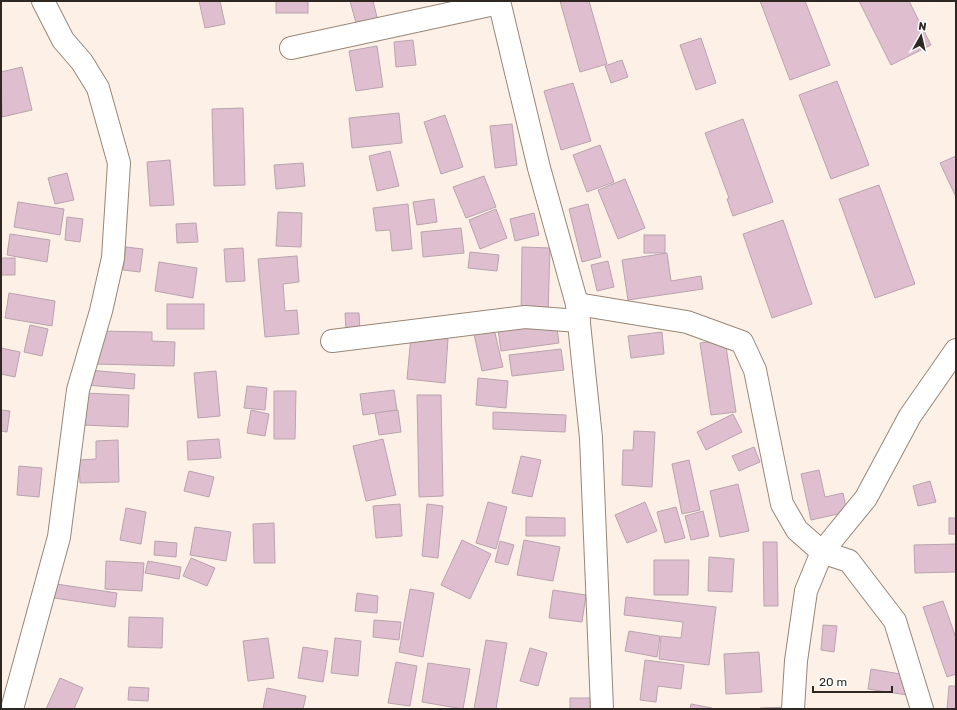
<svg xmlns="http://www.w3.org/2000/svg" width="957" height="710" font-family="Rubik,sans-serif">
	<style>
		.building { fill: #dfbfcf; stroke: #b9a3ae }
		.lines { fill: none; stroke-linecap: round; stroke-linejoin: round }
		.minor-casing { stroke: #988677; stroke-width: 24 }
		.minor { stroke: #fff; stroke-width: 22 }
	</style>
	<rect width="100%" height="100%" fill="#fdf1e7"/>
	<g class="building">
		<path d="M 199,1 L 220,1 L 225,24 L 205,28 Z"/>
		<rect x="276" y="1" width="32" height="12"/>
		<path d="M 350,1 L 373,1 L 379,25 L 358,30 Z"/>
		<path d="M 560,1 L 589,1 L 607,64 L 580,72 Z"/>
		<path d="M 760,1 L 805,1 L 830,65 L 790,80 Z"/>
		<path d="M 859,1 L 909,1 L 931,45 L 891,65 Z"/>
		<path d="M 701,38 L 716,83 L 696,90 L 680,45 Z"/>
		<path d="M 413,40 L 416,65 L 396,67 L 394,42 Z"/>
		<path d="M 377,46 L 383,87 L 356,91 L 349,51 Z"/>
		<path d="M 622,60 L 628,77 L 611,83 L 605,66 Z"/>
		<path d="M 22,67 L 32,110 L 2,117 L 1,72 Z"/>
		<path d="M 837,81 L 869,165 L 831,179 L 799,95 Z"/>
		<path d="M 573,83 L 591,141 L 561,150 L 544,91 Z"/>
		<path d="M 243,108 L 245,185 L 214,186 L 212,109 Z"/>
		<path d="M 399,113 L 402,143 L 352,148 L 349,118 Z"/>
		<path d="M 445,115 L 463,167 L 441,174 L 424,122 Z"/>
		<path d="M 743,119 L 773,202 L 733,216 L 727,199 L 729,198 L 705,133 Z"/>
		<path d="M 512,124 L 517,165 L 495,168 L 490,126 Z"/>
		<path d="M 600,145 L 614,182 L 587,192 L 573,155 Z"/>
		<path d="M 390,151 L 399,186 L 377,191 L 369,156 Z"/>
		<path d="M 956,156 L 956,197 L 940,163 Z"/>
		<path d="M 170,160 L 174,205 L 150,206 L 147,162 Z"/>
		<path d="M 303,163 L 305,186 L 276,189 L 274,165 Z"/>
		<path d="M 67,173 L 74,200 L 55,204 L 48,178 Z"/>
		<path d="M 484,176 L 496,207 L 466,218 L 453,187 Z"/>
		<path d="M 625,179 L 645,228 L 618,239 L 598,190 Z"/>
		<path d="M 879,185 L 915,284 L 875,298 L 839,199 Z"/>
		<path d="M 434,199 L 437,222 L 417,225 L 413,202 Z"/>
		<path d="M 18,202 L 64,209 L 60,235 L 14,227 Z"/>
		<path d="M 408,204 L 412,249 L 392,251 L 390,230 L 376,231 L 373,208 Z"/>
		<path d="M 588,204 L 601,257 L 582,262 L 569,209 Z"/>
		<path d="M 496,209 L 507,238 L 480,249 L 469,220 Z"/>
		<path d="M 278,212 L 302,213 L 301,247 L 276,246 Z"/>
		<path d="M 534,213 L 539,235 L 515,241 L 510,219 Z"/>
		<path d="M 67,217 L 83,219 L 80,242 L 65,240 Z"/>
		<path d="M 783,220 L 812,304 L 772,318 L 743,234 Z"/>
		<path d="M 196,223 L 198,242 L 177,243 L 176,224 Z"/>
		<path d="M 461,228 L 464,253 L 423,257 L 421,232 Z"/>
		<path d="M 10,234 L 50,240 L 47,262 L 7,255 Z"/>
		<rect x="644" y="235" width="21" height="18"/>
		<path d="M 126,247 L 143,249 L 140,272 L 123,270 Z"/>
		<path d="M 522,247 L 550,248 L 548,315 L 521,315 Z"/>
		<path d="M 243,248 L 245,281 L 226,282 L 224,249 Z"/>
		<path d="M 470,252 L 499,255 L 497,271 L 468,268 Z"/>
		<path d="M 667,253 L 671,281 L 701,276 L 703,289 L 628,300 L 622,260 Z"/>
		<path d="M 297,256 L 299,282 L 283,284 L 285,311 L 297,310 L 299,334 L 265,337 L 258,259 Z"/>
		<rect x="1" y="258" width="14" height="17"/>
		<path d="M 608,261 L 614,287 L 597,291 L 591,265 Z"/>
		<path d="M 159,262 L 197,268 L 193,298 L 155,291 Z"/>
		<path d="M 9,293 L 55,301 L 52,326 L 5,318 Z"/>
		<rect x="167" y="304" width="37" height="25"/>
		<path d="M 345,313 L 359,313 L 360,331 L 346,332 Z"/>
		<path d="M 556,321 L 559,343 L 501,351 L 498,329 Z"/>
		<path d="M 30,325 L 48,329 L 42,356 L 24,352 Z"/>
		<path d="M 494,329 L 503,367 L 482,371 L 474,334 Z"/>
		<path d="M 96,331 L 152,332 L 152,341 L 175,342 L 174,366 L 95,364 Z"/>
		<path d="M 662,332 L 664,354 L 631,358 L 628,336 Z"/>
		<path d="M 411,336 L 448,339 L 445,383 L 407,379 Z"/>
		<path d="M 725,340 L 736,412 L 711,415 L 700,343 Z"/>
		<path d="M 1,348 L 20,352 L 15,377 L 1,374 Z"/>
		<path d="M 561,349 L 564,370 L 512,376 L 509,355 Z"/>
		<path d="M 88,370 L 135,374 L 134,389 L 86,385 Z"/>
		<path d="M 216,371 L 220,416 L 198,418 L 194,373 Z"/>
		<path d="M 478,378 L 508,381 L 506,408 L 476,405 Z"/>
		<path d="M 247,386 L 267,388 L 265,410 L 244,408 Z"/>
		<path d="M 394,390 L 397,410 L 363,415 L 360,394 Z"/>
		<path d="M 274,391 L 296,391 L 295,439 L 274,439 Z"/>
		<path d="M 84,393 L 129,395 L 128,427 L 83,425 Z"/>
		<path d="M 417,395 L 441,395 L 443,496 L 419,497 Z"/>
		<path d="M 1,410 L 10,411 L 7,432 L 1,431 Z"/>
		<path d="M 251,410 L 269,414 L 265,436 L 247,433 Z"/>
		<path d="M 398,410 L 401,432 L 379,435 L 375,413 Z"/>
		<path d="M 493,412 L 566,415 L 565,432 L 493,429 Z"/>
		<path d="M 733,414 L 742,432 L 706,450 L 697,432 Z"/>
		<path d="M 634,431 L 655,432 L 652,487 L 622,485 L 623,450 L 633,450 Z"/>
		<path d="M 219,439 L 221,458 L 188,460 L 187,441 Z"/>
		<path d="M 383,439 L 396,495 L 366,501 L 353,446 Z"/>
		<path d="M 118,440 L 119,482 L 80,483 L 79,460 L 96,459 L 96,441 Z"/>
		<path d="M 754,447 L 760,462 L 739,471 L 732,456 Z"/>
		<path d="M 521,456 L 541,460 L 532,497 L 512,493 Z"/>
		<path d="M 689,460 L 700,510 L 682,514 L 672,464 Z"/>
		<path d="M 19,466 L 42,468 L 39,497 L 17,495 Z"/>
		<path d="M 819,470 L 825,497 L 843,493 L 847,512 L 811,520 L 801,474 Z"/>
		<path d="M 189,471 L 214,477 L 209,497 L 184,491 Z"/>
		<path d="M 930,481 L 936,502 L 918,506 L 913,486 Z"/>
		<path d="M 738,484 L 749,531 L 720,537 L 710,491 Z"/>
		<path d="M 488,502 L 507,507 L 496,549 L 476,543 Z"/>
		<path d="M 645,502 L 657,531 L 627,543 L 615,515 Z"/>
		<path d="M 400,504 L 402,536 L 376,538 L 373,506 Z"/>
		<path d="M 427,504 L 443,506 L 438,558 L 422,556 Z"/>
		<path d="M 676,507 L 685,538 L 665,543 L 657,512 Z"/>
		<path d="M 126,508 L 146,512 L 141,544 L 120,540 Z"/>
		<path d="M 703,511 L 709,536 L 691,540 L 685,516 Z"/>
		<path d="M 526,517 L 565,518 L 565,536 L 526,536 Z"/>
		<rect x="949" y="518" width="7" height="16"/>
		<path d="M 274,523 L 275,563 L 254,563 L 253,524 Z"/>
		<path d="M 195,527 L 231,532 L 226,561 L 190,555 Z"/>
		<path d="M 462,540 L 491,554 L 470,599 L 441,585 Z"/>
		<path d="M 524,540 L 560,547 L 553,581 L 517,575 Z"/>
		<path d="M 155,541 L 177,543 L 176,557 L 154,555 Z"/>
		<path d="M 500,541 L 514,545 L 508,565 L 495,562 Z"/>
		<path d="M 763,542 L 777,542 L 778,606 L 764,606 Z"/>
		<path d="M 956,544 L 956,572 L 915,573 L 914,545 Z"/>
		<path d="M 709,557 L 734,559 L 732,592 L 708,591 Z"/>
		<path d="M 191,558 L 215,568 L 207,586 L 183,576 Z"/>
		<path d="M 654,560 L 689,560 L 688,595 L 654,595 Z"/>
		<path d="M 106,561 L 144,563 L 142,591 L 105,589 Z"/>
		<path d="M 148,561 L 181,567 L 179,579 L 145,573 Z"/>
		<path d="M 56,584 L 117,593 L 115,607 L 54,598 Z"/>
		<path d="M 410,589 L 434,593 L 423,657 L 399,652 Z"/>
		<path d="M 553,590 L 586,595 L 582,622 L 549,618 Z"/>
		<path d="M 357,593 L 378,596 L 377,613 L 355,611 Z"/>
		<path d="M 626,597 L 716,607 L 709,665 L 659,659 L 661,636 L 681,638 L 683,622 L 624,615 Z"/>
		<path d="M 943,601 L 956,638 L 956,674 L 947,677 L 923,607 Z"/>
		<path d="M 129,617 L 163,618 L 162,648 L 128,647 Z"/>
		<path d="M 374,620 L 401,622 L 399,640 L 373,637 Z"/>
		<path d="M 823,625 L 837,626 L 834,652 L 821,650 Z"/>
		<path d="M 629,631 L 660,636 L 657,657 L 625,651 Z"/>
		<path d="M 268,638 L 274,678 L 248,681 L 243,641 Z"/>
		<path d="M 335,638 L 361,641 L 358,676 L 331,673 Z"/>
		<path d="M 486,640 L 507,643 L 496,709 L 474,709 Z"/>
		<path d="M 303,647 L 328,651 L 323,682 L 298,678 Z"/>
		<path d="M 530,648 L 547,653 L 538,686 L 520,681 Z"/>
		<path d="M 759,652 L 762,692 L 726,694 L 724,654 Z"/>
		<path d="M 645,660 L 684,665 L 681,689 L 658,686 L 656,702 L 640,700 Z"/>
		<path d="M 396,662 L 417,666 L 410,706 L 388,703 Z"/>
		<path d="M 428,663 L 470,669 L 463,709 L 422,702 Z"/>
		<path d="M 871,669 L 924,678 L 920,697 L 868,689 Z"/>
		<path d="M 60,678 L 83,688 L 74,709 L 46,709 Z"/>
		<path d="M 949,686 L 956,686 L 956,709 L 947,709 Z"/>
		<path d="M 129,687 L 149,688 L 148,701 L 128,700 Z"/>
		<path d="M 267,688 L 306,696 L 303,709 L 263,709 Z"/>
		<rect x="570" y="698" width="20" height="11"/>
		<path d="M 691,704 L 712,708 L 712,709 L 690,709 Z"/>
		<path d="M 791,707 L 791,709 L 760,709 L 760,708 Z"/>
	</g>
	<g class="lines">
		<g class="minor-casing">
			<g id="minor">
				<path d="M 499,1 L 539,168 L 577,304 L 591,438 L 602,709"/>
				<path d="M 291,48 L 499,3"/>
				<path d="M 577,304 L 687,322 L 742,342 L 755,370 L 782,504 L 797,530 L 822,552 L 866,498 L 910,416 L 956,350"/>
				<path d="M 332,341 L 525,317 L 579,321"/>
				<path d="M 12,709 L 59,537 L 78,390 L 101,311 L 113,258 L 119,163 L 98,88 L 82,62 L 63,40 L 43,1"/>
				<path d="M 793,709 L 796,661 L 806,591 L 822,552 L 849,561 L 895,621 L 922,709"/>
			</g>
		</g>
		<use href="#minor" class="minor"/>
	</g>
	<rect width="957" height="710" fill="none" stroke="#2f2822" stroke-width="4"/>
	<g transform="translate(921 36) rotate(8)" stroke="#ffffff" stroke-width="3" paint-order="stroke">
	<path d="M0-3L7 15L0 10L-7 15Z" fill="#2f2822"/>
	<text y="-6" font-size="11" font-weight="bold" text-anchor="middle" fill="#2f2822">N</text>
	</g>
	<path d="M813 686v6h79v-6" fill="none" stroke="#2f2822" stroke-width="2"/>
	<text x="819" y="686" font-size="12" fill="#2f2822" stroke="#ffffff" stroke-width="3" paint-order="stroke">20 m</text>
</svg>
